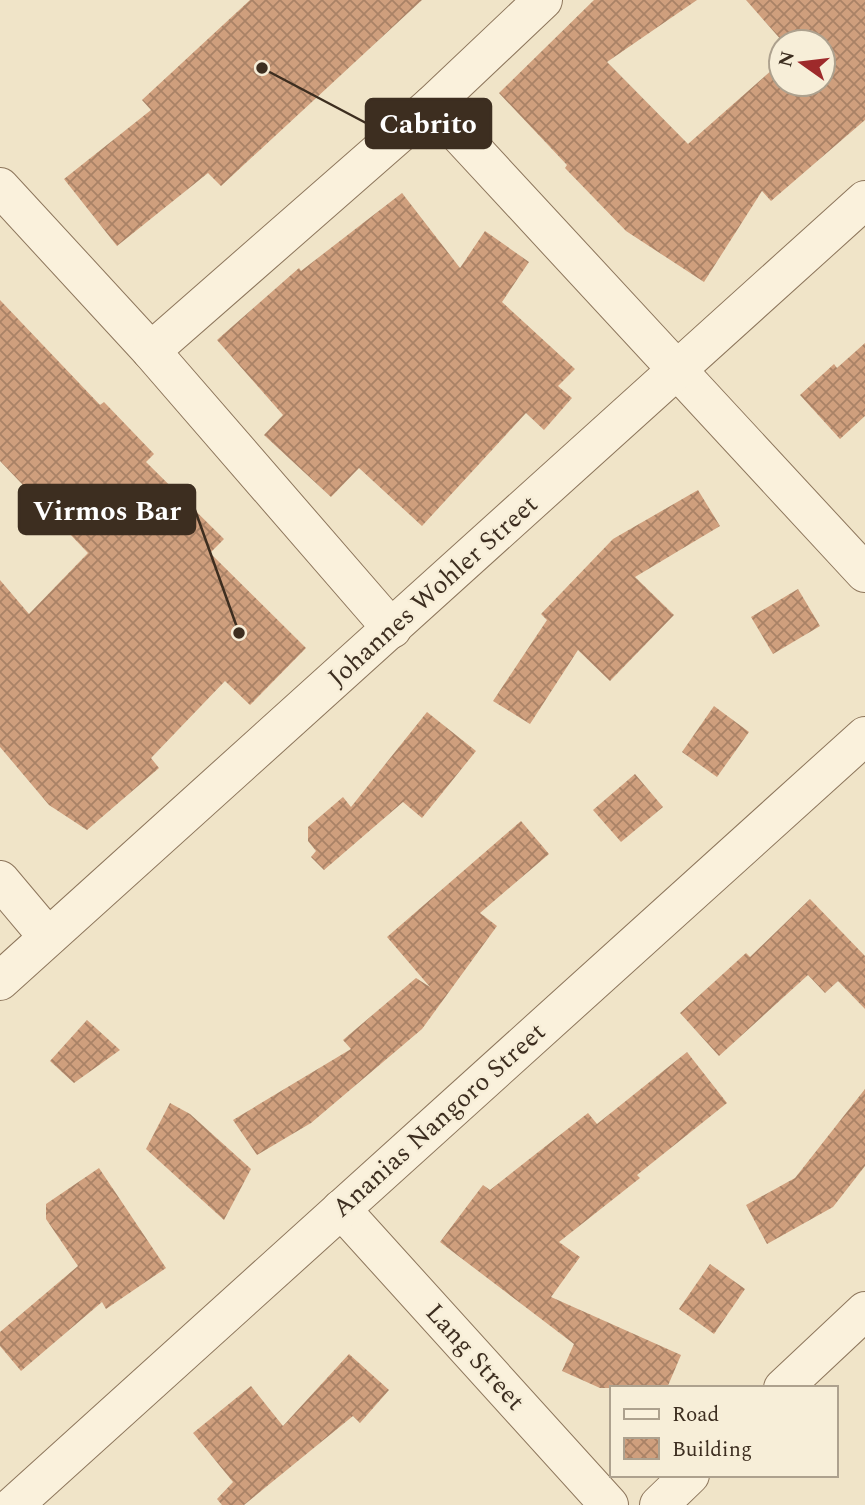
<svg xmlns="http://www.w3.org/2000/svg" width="865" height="1505" font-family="Spectral,serif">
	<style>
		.building { fill: url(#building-cross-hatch) }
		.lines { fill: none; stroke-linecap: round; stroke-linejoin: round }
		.minor-casing { stroke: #8d765c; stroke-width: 40 }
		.minor { stroke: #faf1dc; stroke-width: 38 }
		.labels { text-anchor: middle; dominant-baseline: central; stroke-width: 5; stroke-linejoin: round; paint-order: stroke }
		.street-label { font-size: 26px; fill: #3d2e20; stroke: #f7eed8 }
		.leader { fill: none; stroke: #3d2e20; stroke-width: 2.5 }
		.callout-dot { fill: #3d2e20; stroke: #f7eed8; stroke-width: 2.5 }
		.callout { fill: #3d2e20; stroke: #3d2e20; stroke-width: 2.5 }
		.callout-label { font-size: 28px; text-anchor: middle; font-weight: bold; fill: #fff }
	</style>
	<defs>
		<pattern id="building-cross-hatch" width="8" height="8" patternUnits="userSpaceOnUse" patternTransform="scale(1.75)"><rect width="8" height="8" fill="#cf9f7d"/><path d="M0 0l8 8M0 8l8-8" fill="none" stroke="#a98266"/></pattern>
	</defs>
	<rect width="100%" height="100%" fill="#f0e4c8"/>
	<g class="building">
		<path d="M 250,0 L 422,0 L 221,186 L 208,173 L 117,246 L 64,179 L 151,110 L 142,100 Z"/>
		<path d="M 594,0 L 697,0 L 607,62 L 688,144 L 781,62 L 781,84 L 823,84 L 823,42 L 783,42 L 746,0 L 865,0 L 865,120 L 771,201 L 762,191 L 704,282 L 626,231 L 565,168 L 567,165 L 499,93 Z"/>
		<path d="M 402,193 L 460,268 L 485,231 L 529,262 L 502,302 L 575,369 L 558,386 L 572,398 L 544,430 L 526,413 L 422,526 L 359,468 L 331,497 L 264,435 L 283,415 L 217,340 L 299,268 L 301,271 Z"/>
		<path d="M 0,300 L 100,405 L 104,402 L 154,454 L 146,462 L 224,539 L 210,553 L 306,648 L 250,705 L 225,681 L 151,758 L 159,768 L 87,830 L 49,805 L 0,747 L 0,580 L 29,614 L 88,553 L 0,461 Z"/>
		<path d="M 865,343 L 865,416 L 840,439 L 800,395 L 834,364 L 837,368 Z"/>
		<path d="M 698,490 L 720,526 L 635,577 L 674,615 L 610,681 L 578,650 L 530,724 L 493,701 L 547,620 L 541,614 L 613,539 Z"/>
		<path d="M 798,589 L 820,626 L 773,654 L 751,617 Z"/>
		<path d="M 714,706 L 749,732 L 717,777 L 682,752 Z"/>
		<path d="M 427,712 L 476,751 L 422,818 L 403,802 L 324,870 L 311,857 L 316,851 L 308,841 L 308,827 L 343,797 L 351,807 Z"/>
		<path d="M 635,774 L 663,807 L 621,842 L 593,810 Z"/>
		<path d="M 521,821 L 549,854 L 480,913 L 497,926 L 422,1029 L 311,1123 L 257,1155 L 233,1120 L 351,1049 L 343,1040 L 416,978 L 430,987 L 387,937 Z"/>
		<path d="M 810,899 L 865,956 L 865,1009 L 838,981 L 825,993 L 808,975 L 719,1056 L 680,1013 L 746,953 L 750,957 Z"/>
		<path d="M 87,1020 L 120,1050 L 74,1083 L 50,1061 Z"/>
		<path d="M 687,1052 L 727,1103 L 637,1175 L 640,1178 L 559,1242 L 580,1257 L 551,1297 L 681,1355 L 667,1388 L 600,1388 L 562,1371 L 574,1344 L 440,1242 L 483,1185 L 490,1190 L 588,1113 L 597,1124 Z"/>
		<path d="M 865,1089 L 865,1166 L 833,1207 L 767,1244 L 746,1205 L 795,1178 Z"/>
		<path d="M 170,1103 L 190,1114 L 251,1169 L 224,1220 L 146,1149 Z"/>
		<path d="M 99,1168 L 166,1268 L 106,1309 L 102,1302 L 21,1371 L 0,1346 L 0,1332 L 78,1266 L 46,1219 L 46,1204 Z"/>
		<path d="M 710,1264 L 745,1289 L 714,1334 L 679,1309 Z"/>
		<path d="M 349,1354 L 389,1390 L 360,1423 L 353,1416 L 244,1505 L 222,1505 L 217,1499 L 233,1482 L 193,1433 L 251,1386 L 283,1426 Z"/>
	</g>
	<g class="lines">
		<g class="minor-casing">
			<g id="minor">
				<path d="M 432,105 L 865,573"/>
				<path d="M 0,187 L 151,351 L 392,629"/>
				<path d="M 151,351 L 432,105 L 543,0"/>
				<path d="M 0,880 L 48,937"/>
				<path d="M 0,981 L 865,200"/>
				<path d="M 341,1209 L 609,1505"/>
				<path d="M 783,1388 L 865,1311"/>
				<path d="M 14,1505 L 865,736"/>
				<path d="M 659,1505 L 690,1475"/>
			</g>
		</g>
		<use href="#minor" class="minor"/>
	</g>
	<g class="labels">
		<g class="street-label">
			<text transform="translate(433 591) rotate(-42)">Johannes Wohler Street</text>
			<text transform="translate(439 1120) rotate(-42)">Ananias Nangoro Street</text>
			<text transform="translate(475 1357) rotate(48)">Lang Street</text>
		</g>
	</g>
	<path class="leader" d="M262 68L366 123M239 633L195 510"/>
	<g class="callout-dot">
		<circle cx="262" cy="68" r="7"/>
		<circle cx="239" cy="633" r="7"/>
	</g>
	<g class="callout">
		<rect x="366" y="99" width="125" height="49" rx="7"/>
		<rect x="19" y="485" width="176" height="49" rx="7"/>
	</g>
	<g class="callout-label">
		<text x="428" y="133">Cabrito</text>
		<text x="107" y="520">Virmos Bar</text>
	</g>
	<rect x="610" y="1386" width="228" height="91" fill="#f7eed8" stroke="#ada18e" stroke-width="2"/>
	<rect x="624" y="1409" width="35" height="10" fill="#faf1dc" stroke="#ada18e" stroke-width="2"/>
	<text x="672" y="1421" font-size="21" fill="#3d2e20">Road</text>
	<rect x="624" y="1438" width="35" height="21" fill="url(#building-cross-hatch)" stroke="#ada18e" stroke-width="2"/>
	<text x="672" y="1456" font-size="21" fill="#3d2e20">Building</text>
	<g transform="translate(802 63) rotate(284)"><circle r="33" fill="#f7eed8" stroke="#ada18e" stroke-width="2"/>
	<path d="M0-5L12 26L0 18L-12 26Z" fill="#9e2a2b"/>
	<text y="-10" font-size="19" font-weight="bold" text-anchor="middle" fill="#3d2e20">N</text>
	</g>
</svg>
